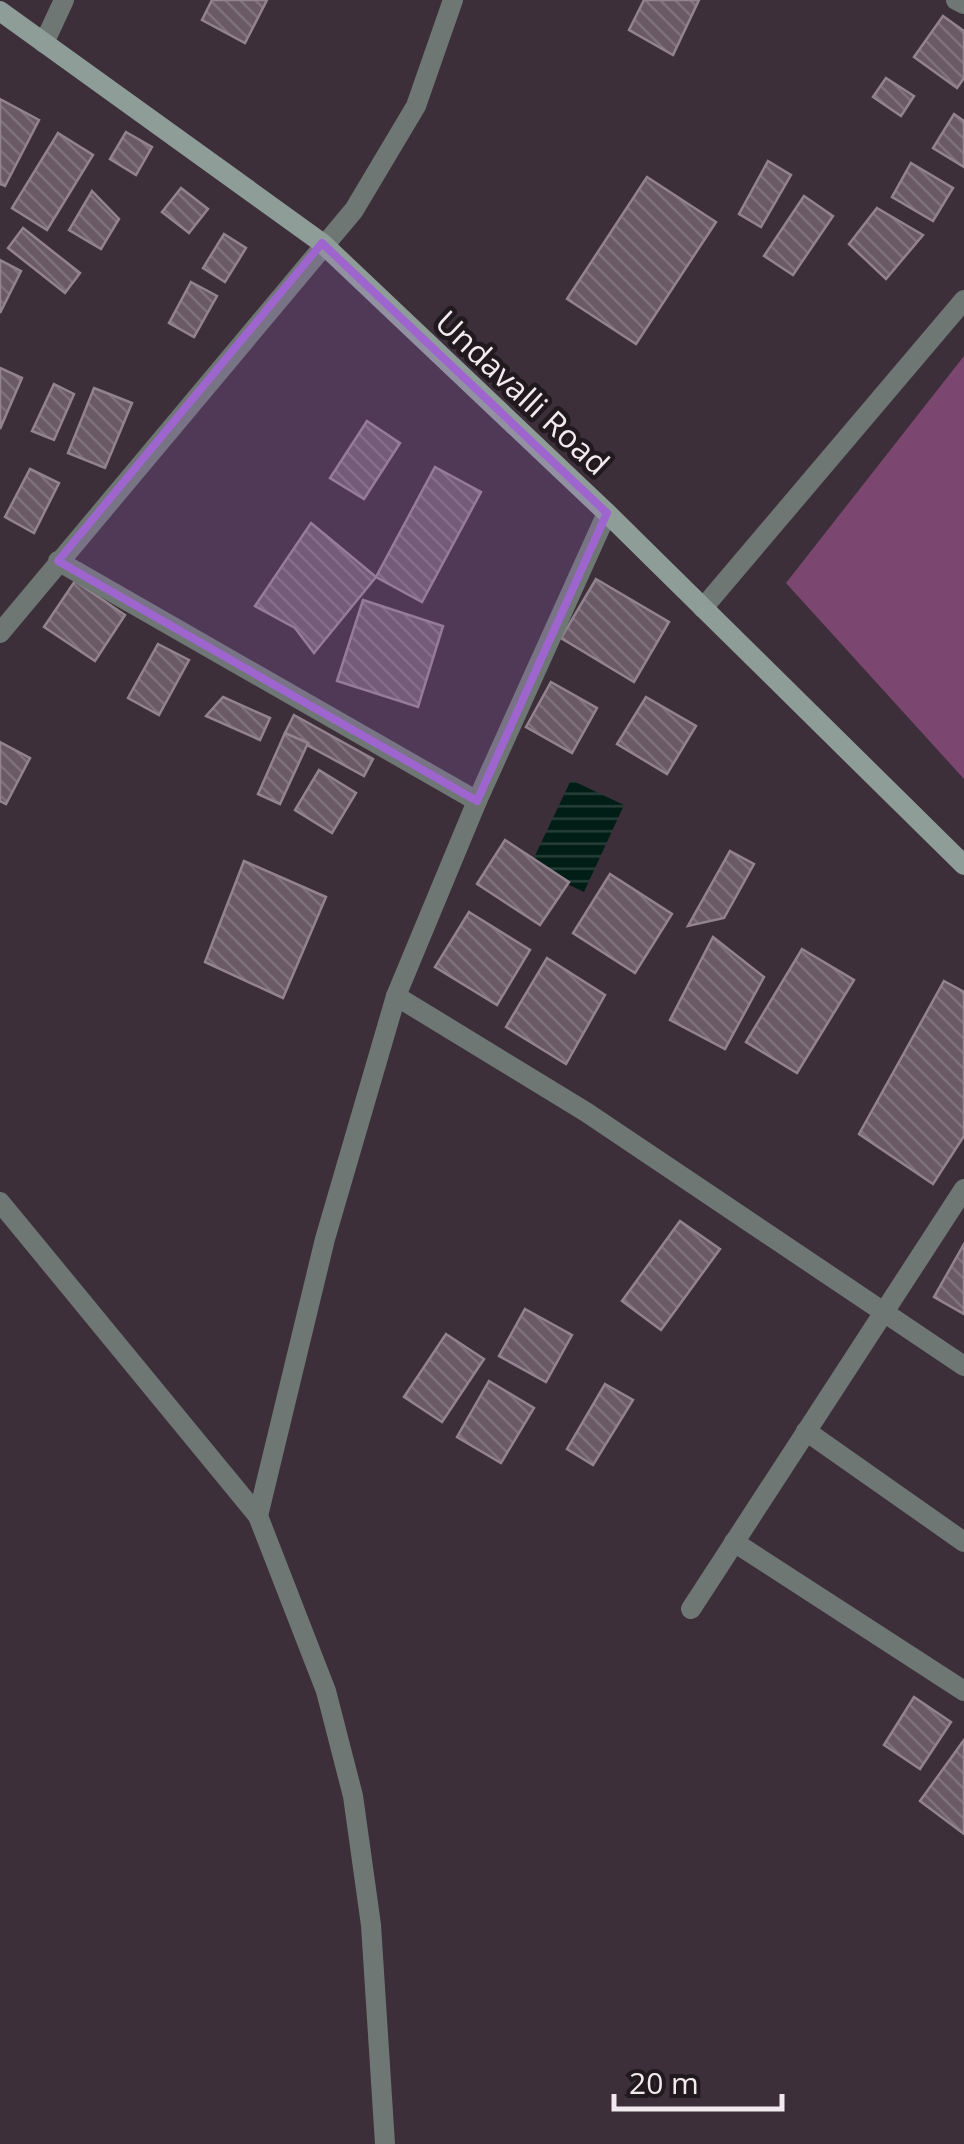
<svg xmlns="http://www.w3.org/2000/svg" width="964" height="2144" font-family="'Open Sans',sans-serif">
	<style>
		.green { fill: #7b4770 }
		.water { fill: url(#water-rules) }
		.building { fill: url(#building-back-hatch); stroke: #93838f; stroke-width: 2.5 }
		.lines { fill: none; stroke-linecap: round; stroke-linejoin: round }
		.street { stroke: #6e7774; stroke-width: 20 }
		.secondary { stroke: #8f9d98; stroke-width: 20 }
		.marked { fill: #9f65ce; fill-opacity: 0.2; stroke: #9f65ce; stroke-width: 8; stroke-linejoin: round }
		.labels { text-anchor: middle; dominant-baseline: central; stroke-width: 9; stroke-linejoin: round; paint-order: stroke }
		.street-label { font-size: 32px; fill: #f3eaf0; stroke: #20191e }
	</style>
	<defs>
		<pattern id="water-rules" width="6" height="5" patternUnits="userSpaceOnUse" patternTransform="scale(2.5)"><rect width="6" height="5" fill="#001d16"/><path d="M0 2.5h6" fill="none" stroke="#263e38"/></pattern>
		<pattern id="building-back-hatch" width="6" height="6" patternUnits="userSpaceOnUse" patternTransform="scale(2.5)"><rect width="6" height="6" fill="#695a65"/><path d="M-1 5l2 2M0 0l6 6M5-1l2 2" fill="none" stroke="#7f727b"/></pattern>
	</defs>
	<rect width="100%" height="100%" fill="#3d2f39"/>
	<path class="green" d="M 964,356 L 964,779 L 786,583 Z"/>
	<path class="water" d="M 571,780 L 624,805 L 584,892 L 530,866 Z"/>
	<g class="building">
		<path d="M 212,0 L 267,0 L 245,43 L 202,20 Z"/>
		<path d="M 644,0 L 699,0 L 673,55 L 629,30 Z"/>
		<path d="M 943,16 L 964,31 L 964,78 L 957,88 L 914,57 Z"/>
		<path d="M 886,78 L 914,96 L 901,116 L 873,97 Z"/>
		<path d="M 0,99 L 39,120 L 5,186 L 0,184 Z"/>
		<path d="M 954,114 L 964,121 L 964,167 L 933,148 Z"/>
		<path d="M 126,132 L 152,147 L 136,175 L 110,159 Z"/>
		<path d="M 58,133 L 93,155 L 47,230 L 12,208 Z"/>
		<path d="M 768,161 L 791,175 L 761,227 L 739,214 Z"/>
		<path d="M 911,163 L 953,188 L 933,221 L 892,197 Z"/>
		<path d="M 647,177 L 716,222 L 636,344 L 567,299 Z"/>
		<path d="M 181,188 L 208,209 L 189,233 L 162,212 Z"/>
		<path d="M 92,191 L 119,219 L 101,249 L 69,230 Z"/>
		<path d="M 804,196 L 833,216 L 793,275 L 764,256 Z"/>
		<path d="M 877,208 L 923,235 L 886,279 L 849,244 Z"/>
		<path d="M 23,228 L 80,273 L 65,293 L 8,248 Z"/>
		<path d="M 224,234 L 246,248 L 225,282 L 203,268 Z"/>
		<path d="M 0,260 L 21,271 L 0,313 Z"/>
		<path d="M 191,282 L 217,296 L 194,337 L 169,323 Z"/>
		<path d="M 0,368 L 22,378 L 0,429 Z"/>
		<path d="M 54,384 L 74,394 L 54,440 L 32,431 Z"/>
		<path d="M 94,388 L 132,403 L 105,468 L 68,453 Z"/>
		<path d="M 367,421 L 400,443 L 364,499 L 330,478 Z"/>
		<path d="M 435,467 L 481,492 L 422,602 L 376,577 Z"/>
		<path d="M 30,469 L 59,483 L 34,533 L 5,517 Z"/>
		<path d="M 311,523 L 376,577 L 314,653 L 295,628 L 255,606 Z"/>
		<path d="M 596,579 L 669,622 L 634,682 L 561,638 Z"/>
		<path d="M 75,581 L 125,615 L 95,661 L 44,627 Z"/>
		<path d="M 363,600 L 443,626 L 418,707 L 337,681 Z"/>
		<path d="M 158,644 L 189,660 L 159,715 L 128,698 Z"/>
		<path d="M 551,682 L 597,708 L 572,753 L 526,727 Z"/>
		<path d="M 223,697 L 270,718 L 260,740 L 206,716 Z"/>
		<path d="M 646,697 L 696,726 L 667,774 L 617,744 Z"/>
		<path d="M 294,715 L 373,759 L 364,776 L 285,733 Z"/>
		<path d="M 285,733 L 308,743 L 280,804 L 258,794 Z"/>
		<path d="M 0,742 L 30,758 L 6,804 L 0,801 Z"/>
		<path d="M 319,770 L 356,793 L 332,833 L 295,810 Z"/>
		<path d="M 505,840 L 569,882 L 540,925 L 477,884 Z"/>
		<path d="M 730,851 L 754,864 L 724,918 L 688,926 Z"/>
		<path d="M 244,861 L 326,897 L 283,998 L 205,962 Z"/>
		<path d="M 610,874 L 672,914 L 635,973 L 573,933 Z"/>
		<path d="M 469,912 L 530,950 L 497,1005 L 435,967 Z"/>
		<path d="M 713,937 L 764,977 L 725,1049 L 670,1020 Z"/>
		<path d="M 802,949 L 854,980 L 797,1073 L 746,1042 Z"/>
		<path d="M 547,958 L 605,995 L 566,1064 L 506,1027 Z"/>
		<path d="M 944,981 L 964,992 L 964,1136 L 933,1184 L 859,1134 Z"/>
		<path d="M 680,1221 L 720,1249 L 661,1330 L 622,1301 Z"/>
		<path d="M 964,1244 L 964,1314 L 934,1297 Z"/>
		<path d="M 525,1309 L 572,1335 L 546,1382 L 499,1356 Z"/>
		<path d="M 446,1334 L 484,1359 L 442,1422 L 404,1397 Z"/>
		<path d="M 489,1381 L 534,1408 L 501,1463 L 457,1437 Z"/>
		<path d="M 605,1384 L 633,1400 L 593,1465 L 567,1449 Z"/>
		<path d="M 914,1697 L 951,1722 L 920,1769 L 884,1745 Z"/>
		<path d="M 964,1740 L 964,1834 L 920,1801 Z"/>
	</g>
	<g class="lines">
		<g class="street">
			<path d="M 956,0 L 964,4"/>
			<path d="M 44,43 L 64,0"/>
			<path d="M 58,561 L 477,801"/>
			<path d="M 703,608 L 964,300"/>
			<path d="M 0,633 L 354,210 L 416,106 L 453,0"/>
			<path d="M 396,996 L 586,1112 L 964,1366"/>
			<path d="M 0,1202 L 258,1516 L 326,1691 L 353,1796 L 371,1925 L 385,2144"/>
			<path d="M 806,1431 L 964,1542"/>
			<path d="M 258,1516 L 325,1239 L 396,996 L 477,801 L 607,513"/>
			<path d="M 734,1542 L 964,1691"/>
			<path d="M 691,1609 L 964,1189"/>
		</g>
		<path class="secondary" d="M 0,11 L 322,243 L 607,513 L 964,865"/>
	</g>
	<path class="marked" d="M 322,243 L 607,513 L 477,801 L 58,561 Z"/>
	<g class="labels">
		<g class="street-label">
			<text transform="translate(523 392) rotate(43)">Undavalli Road</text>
		</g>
	</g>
	<path d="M614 2094v15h168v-15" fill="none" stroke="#f3eaf0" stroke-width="5"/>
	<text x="629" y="2094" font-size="30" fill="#f3eaf0" stroke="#20191e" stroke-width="8" paint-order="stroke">20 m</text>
</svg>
